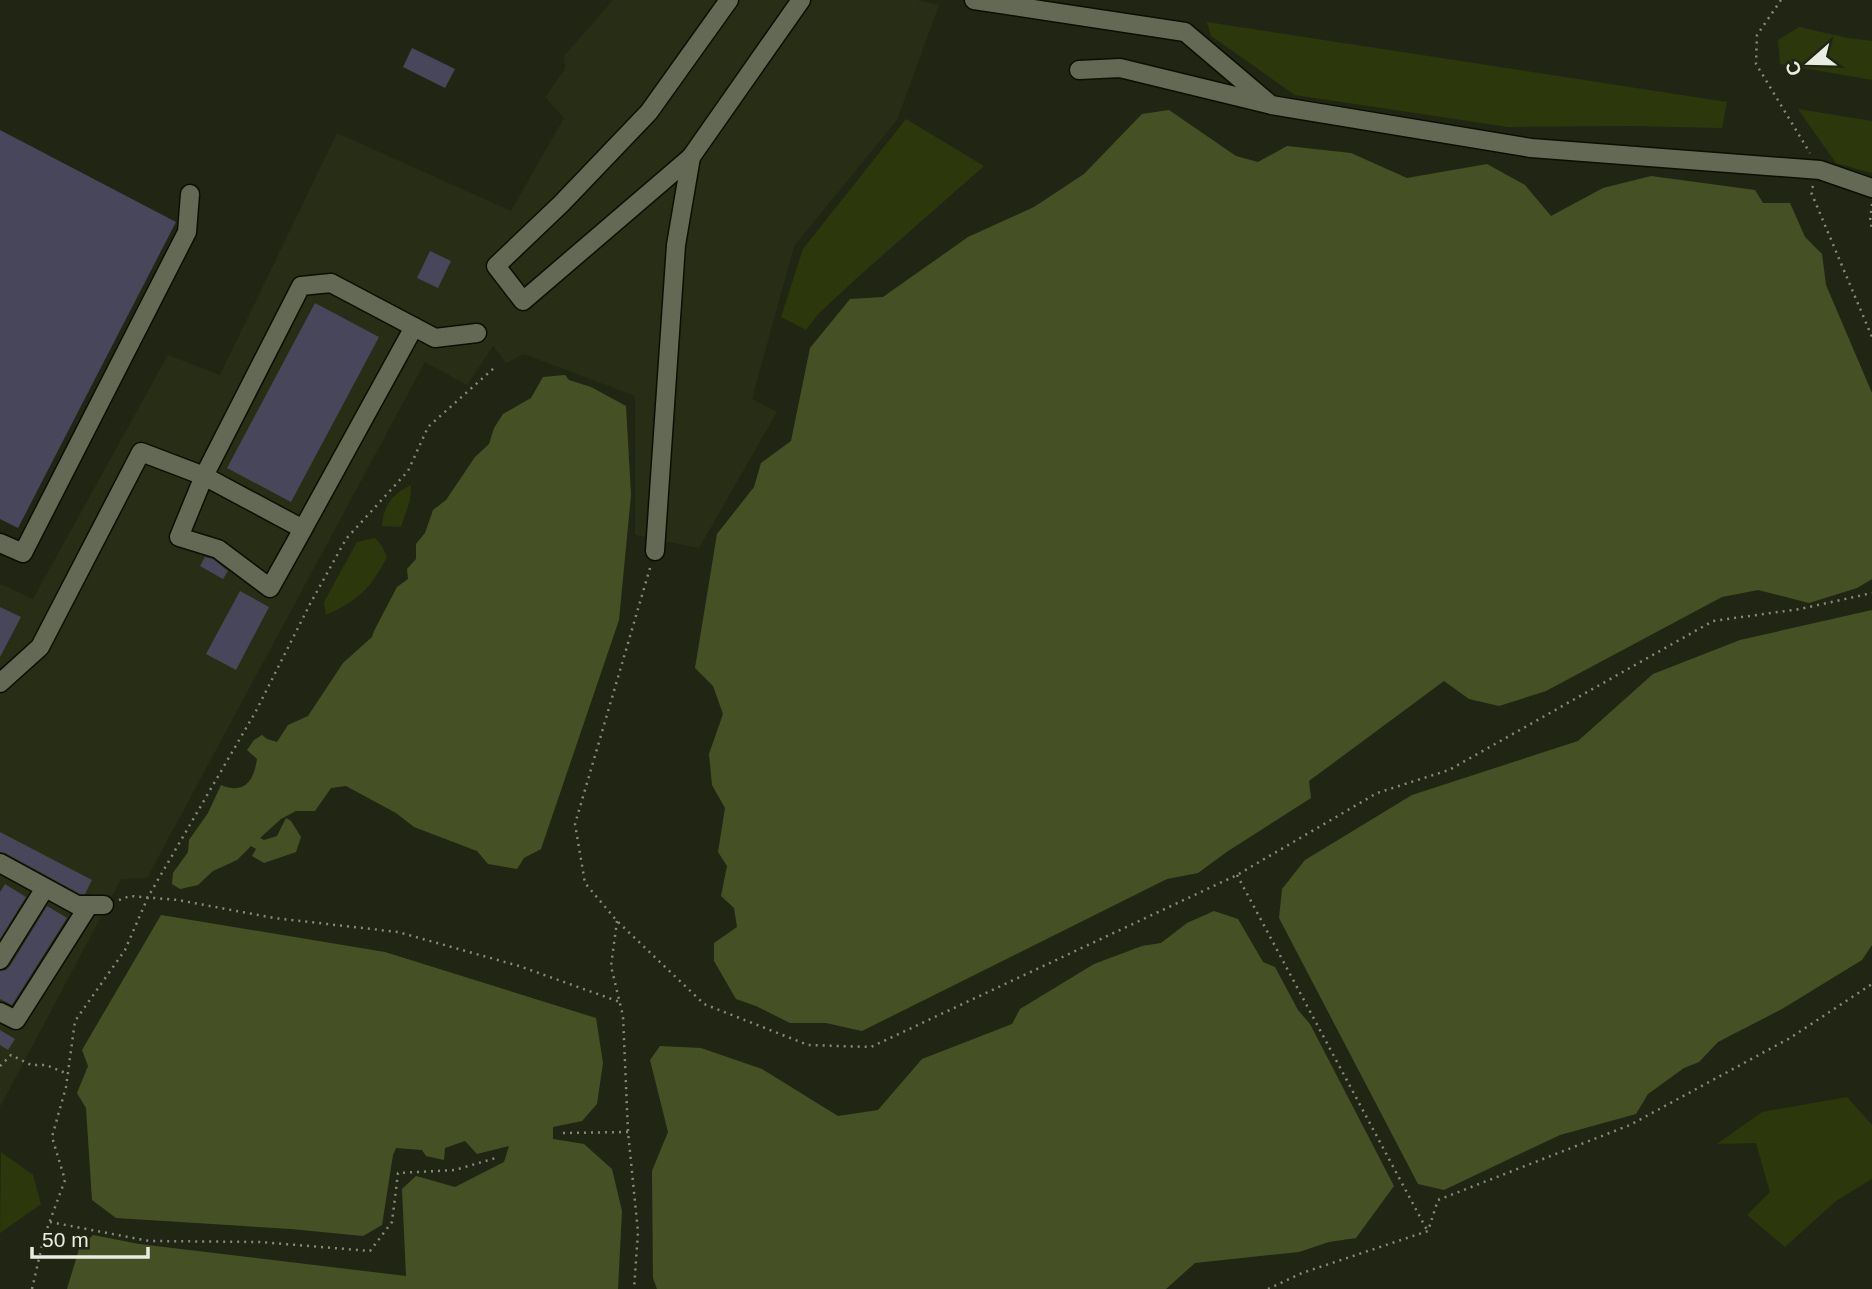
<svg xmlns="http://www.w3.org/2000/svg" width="1872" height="1289" font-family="Arial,sans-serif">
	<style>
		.built { fill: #272e15 }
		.green { fill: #2d370c }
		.water { fill: #455124 }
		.building { fill: #48465a }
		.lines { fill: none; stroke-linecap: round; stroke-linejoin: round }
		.minor-casing { stroke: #0b0f02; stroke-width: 21 }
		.path { stroke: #85897a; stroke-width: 2.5; stroke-dasharray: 2 5; stroke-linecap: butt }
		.minor { stroke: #636955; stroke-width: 18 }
	</style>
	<rect width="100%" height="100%" fill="#212614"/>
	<path class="built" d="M 613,0 L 917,0 L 939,5 L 897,120 L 794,246 L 752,399 L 777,412 L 699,548 L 635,535 L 635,396 L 524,354 L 506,363 L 493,346 L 467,385 L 425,362 L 147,878 L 121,879 L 0,1107 L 0,584 L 33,599 L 168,355 L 220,375 L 337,133 L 511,211 L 564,118 L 545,97 L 565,69 L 564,56 Z"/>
	<g class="green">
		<path d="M 1207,22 L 1727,102 L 1722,128 L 1631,126 L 1508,127 L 1295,95 L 1211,36 Z"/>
		<path d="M 1799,27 L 1848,38 L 1872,41 L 1872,80 L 1780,64 L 1778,40 Z"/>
		<path d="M 1798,109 L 1872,121 L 1872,173 L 1836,163 Z"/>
		<path d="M 906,119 L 984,166 L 859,276 L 819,313 L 806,330 L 781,317 L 803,249 Z"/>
		<path d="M 411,485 L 410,500 L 401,527 L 382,526 C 384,504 392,495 411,485 Z"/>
		<path d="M 375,538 L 382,546 L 387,557 C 370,589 359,600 326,615 L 324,602 L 357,542 Z"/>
		<path d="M 1847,1097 L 1872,1125 L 1872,1179 L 1836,1201 L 1785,1247 L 1747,1215 L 1770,1192 L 1756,1143 L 1717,1144 L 1762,1112 Z"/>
		<path d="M 1,1152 L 33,1175 L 41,1204 L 0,1233 Z"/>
	</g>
	<g class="water">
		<path d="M 1169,110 L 1236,156 L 1258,162 L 1287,146 L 1351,153 L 1407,178 L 1487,164 L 1525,185 L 1551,216 L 1603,188 L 1651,176 L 1755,190 L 1763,203 L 1790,203 L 1805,237 L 1822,254 L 1826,285 L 1872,393 L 1872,579 L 1857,588 L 1809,603 L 1758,590 L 1722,597 L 1546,691 L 1499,706 L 1469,699 L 1444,681 L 1309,781 L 1311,798 L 1228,851 L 1198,873 L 1167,879 L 862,1031 L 826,1023 L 790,1023 L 756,1006 L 736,999 L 714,961 L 714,943 L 737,927 L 734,908 L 721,896 L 727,866 L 718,852 L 725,808 L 712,785 L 709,754 L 723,714 L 713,686 L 695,668 L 717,534 L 754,487 L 761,463 L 791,441 L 810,348 L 850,299 L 883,297 L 968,237 L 1034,207 L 1084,174 L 1142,114 Z"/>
		<path d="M 565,375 L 569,380 L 591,387 L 626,406 L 631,495 L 619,620 L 541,849 L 524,858 L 517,869 L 488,864 L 477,851 L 414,827 L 396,813 L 346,786 L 331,788 L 315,811 L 296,811 L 281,819 L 260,838 L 264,840 L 277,836 L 286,818 L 291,821 L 301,837 L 296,852 L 264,863 L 252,856 L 256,849 L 251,846 L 237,860 L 213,871 L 198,885 L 180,889 L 172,884 L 173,873 L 188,852 L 189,840 L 208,813 L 221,785 C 245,795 254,780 257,759 L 247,750 L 254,740 L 262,735 L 267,739 L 277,742 L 288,725 L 308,716 L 343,663 L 372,637 L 374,631 L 397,587 L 408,579 L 407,569 L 416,559 L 416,544 L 425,533 L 433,510 L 446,500 L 475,457 L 489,444 L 494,428 L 503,414 L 531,398 L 543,377 Z"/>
		<path d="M 1872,610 L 1872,945 L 1862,960 L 1782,1009 L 1718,1042 L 1699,1062 L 1684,1068 L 1648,1094 L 1636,1114 L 1560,1135 L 1444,1190 L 1418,1184 L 1279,918 L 1282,889 L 1305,860 L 1412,795 L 1578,741 L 1653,674 L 1740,640 Z"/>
		<path d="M 1214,911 L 1238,919 L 1263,962 L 1275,967 L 1298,1010 L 1310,1024 L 1394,1186 L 1356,1238 L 1329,1242 L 1299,1252 L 1195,1263 L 1166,1289 L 657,1289 L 653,1278 L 652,1171 L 668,1132 L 650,1060 L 660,1046 L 701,1048 L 762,1069 L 838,1116 L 878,1110 L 922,1059 L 1012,1024 L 1020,1009 L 1094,964 L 1142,946 L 1161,943 L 1187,923 Z"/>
		<path d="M 161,915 L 385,952 L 596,1018 L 603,1063 L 597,1104 L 582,1121 L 553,1127 L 553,1139 L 584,1144 L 612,1169 L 622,1211 L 618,1289 L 67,1289 L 79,1249 L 93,1235 L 139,1244 L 406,1276 L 402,1189 L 416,1176 L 455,1187 L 504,1162 L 509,1146 L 477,1154 L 465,1141 L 445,1148 L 444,1160 L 426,1156 L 422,1150 L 396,1148 L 393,1155 L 382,1225 L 363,1236 L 291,1229 L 116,1218 L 92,1200 L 86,1108 L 77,1093 L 88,1066 L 82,1050 Z"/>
	</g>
	<g class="building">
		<path d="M 412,48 L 455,69 L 445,88 L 403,67 Z"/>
		<path d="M 0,130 L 176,222 L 18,528 L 0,519 Z"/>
		<path d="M 430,251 L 451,261 L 438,288 L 417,278 Z"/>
		<path d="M 315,303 L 379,337 L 291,502 L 227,468 Z"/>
		<path d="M 205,557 L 213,559 L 228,571 L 223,579 L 200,566 Z"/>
		<path d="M 240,591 L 269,607 L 236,670 L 206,654 Z"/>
		<path d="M 0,607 L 21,617 L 0,657 Z"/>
		<path d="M 0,832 L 92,880 L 85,894 L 80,894 L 5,853 L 0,852 Z"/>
		<path d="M 5,884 L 26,897 L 0,939 L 0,892 Z"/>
		<path d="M 47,906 L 67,918 L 12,1005 L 0,999 L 0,971 L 6,970 L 10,966 Z"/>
		<path d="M 0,1030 L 15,1039 L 8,1050 L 0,1045 Z"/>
	</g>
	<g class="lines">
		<g class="minor-casing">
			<g id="minor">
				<path d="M 974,0 L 1185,32 L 1271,105 L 1531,148 L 1820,170 L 1872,188"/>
				<path d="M 1079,70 L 1120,68 L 1268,104"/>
				<path d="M 691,157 L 523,301 L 496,266 L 561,204 L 649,112 L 729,0"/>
				<path d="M 303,529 L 270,588 L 218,549 L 179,537 L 204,476 L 303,529 L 414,327"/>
				<path d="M 0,543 L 23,553 L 187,232 L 190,194"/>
				<path d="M 655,551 L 676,245 L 691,157 L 801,0"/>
				<path d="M 0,683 L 40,647 L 141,452 L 204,476 L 301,286 L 331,283 L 435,338 L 477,333"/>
				<path d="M 0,863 L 77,905 L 104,905"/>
				<path d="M 0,960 L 45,888"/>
				<path d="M 0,1012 L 16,1020 L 89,905"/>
			</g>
		</g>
		<g class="path">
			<path d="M 1781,0 L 1757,35 L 1756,64 L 1810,153"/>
			<path d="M 1813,186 L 1811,192 L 1872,337"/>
			<path d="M 1872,204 L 1870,221 L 1872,228"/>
			<path d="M 650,568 L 575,824 L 585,883 L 617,921 L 704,1004 L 808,1045 L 871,1047 L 1237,875 L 1377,793 L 1449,770 L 1713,621 L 1800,609 L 1872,593"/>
			<path d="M 1237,875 L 1427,1230"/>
			<path d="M 119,900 L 130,896 L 178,900 L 274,918 L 398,932 L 519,966 L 620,1002"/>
			<path d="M 617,921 L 611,966 L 623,1016 L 628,1132 L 638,1232 L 634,1289"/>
			<path d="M 0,1066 L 11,1055 L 31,1065 L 46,1065 L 68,1074"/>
			<path d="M 563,1133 L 628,1132"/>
			<path d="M 50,1222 L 149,1241 L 260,1242 L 370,1251 L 392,1222 L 398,1173 L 455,1170 L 499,1157"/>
			<path d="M 32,1289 L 44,1237 L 65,1180 L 52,1137 L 66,1087 L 75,1021 L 125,950 L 148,897 L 256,711 L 310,604 L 346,539 L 408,471 L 428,427 L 494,368"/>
			<path d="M 1268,1289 L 1302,1273 L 1428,1231 L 1438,1200 L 1630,1125 L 1790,1038 L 1872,984"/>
		</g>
		<use href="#minor" class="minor"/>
	</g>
	<g transform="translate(1809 63) rotate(250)" stroke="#212614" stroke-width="5" paint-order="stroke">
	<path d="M0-5L12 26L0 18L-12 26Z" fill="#e9ede1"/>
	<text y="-10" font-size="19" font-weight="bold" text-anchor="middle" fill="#e9ede1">С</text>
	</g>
	<path d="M32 1247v10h116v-10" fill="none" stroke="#e9ede1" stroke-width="3.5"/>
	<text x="42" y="1247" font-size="21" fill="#e9ede1" stroke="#212614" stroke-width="5" paint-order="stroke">50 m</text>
</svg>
